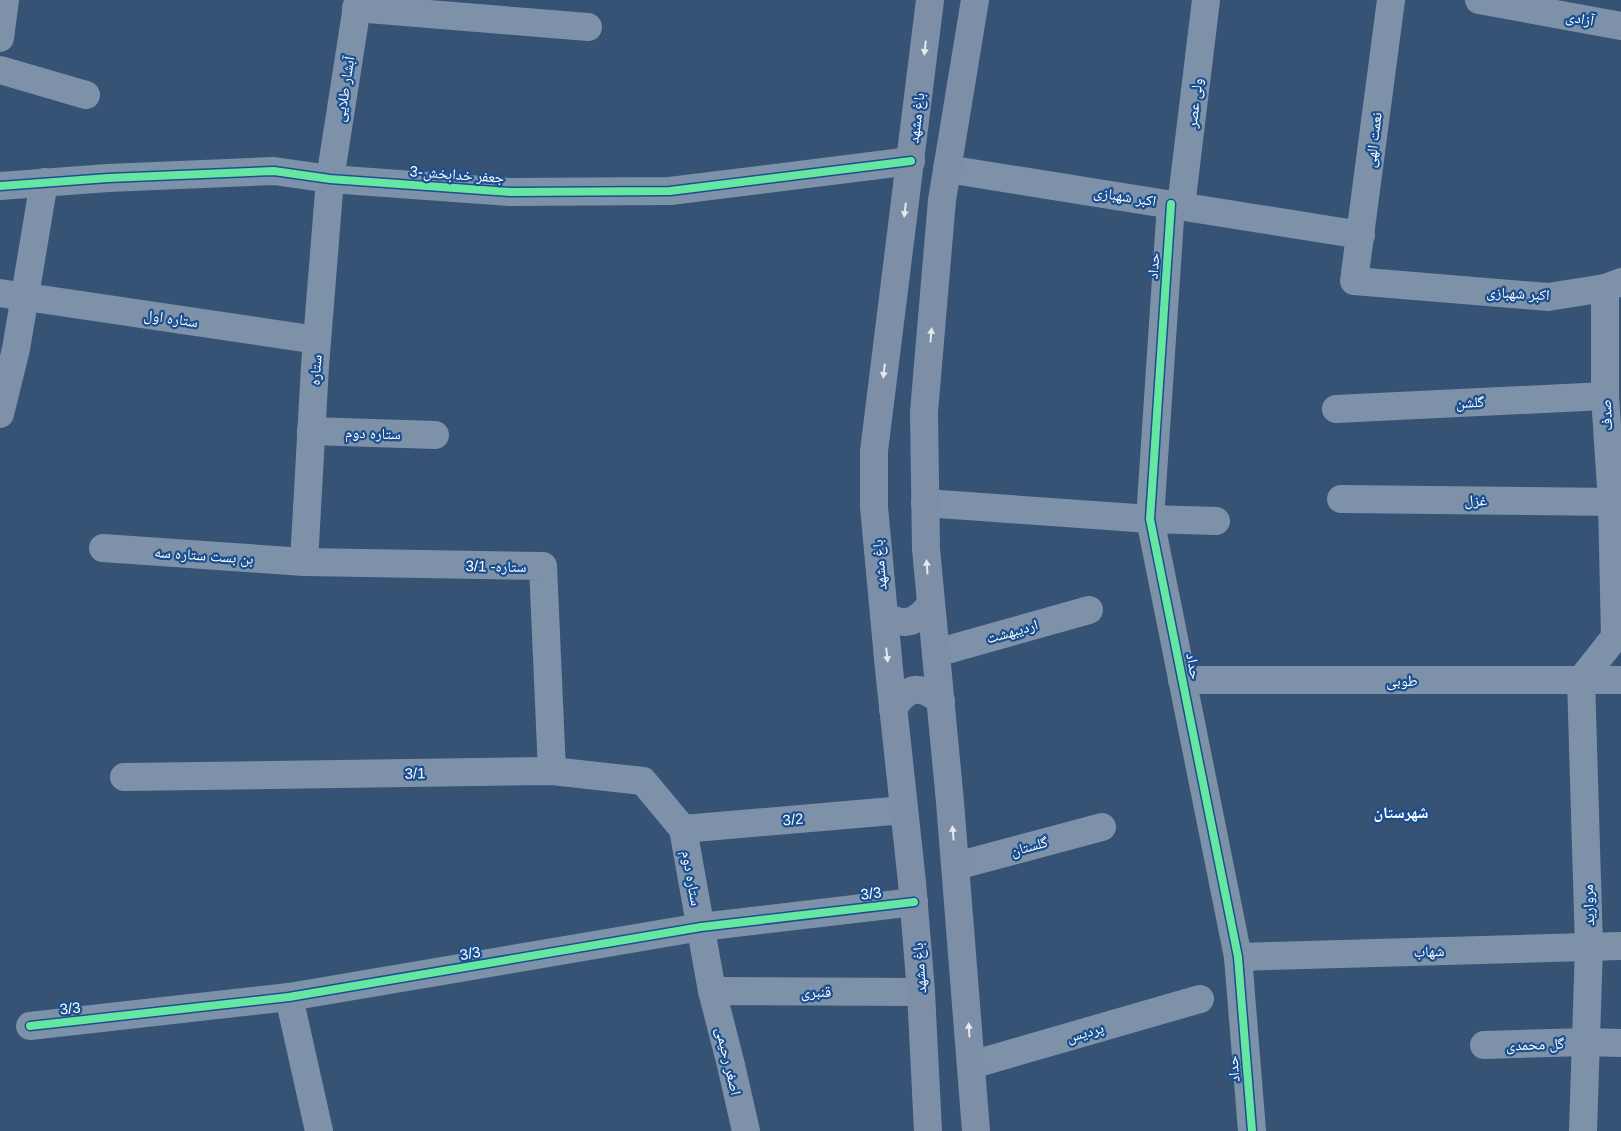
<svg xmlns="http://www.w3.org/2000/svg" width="1621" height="1131" font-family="Helvetica,'Noto Naskh Arabic',sans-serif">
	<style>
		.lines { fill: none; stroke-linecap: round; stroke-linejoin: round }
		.minor { stroke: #7d92a8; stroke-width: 28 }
		.major { stroke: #7d8ea7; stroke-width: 28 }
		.cycleway-casing { stroke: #1b4f8f; stroke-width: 11 }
		.cycleway { stroke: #66e7a1; stroke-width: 8 }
		.oneway { fill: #e5e8ed }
		.labels { text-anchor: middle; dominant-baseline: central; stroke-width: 4.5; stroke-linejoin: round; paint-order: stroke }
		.street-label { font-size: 15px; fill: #fff; stroke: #1b4f8f }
		.neighbourhood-label { font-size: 16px; font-weight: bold; fill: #fff; stroke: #1b4f8f }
	</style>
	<rect width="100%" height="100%" fill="#365274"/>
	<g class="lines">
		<g class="minor">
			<path d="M 1391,0 L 1354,281 L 1548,297 L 1605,288 L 1621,282"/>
			<path d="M 1479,0 L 1621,26"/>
			<path d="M 356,8 L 588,27"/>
			<path d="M 0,38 L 5,0"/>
			<path d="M 0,70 L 86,95"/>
			<path d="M 947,169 L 1361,235"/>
			<path d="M 0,186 L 108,178 L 274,171 L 330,179 L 510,192 L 670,191 L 911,161"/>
			<path d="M 1171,204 L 1150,519 L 1238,957 L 1252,1131"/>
			<path d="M 1181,206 L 1206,0"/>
			<path d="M 0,293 L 317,340"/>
			<path d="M 1336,409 L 1605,396"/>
			<path d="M 0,414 L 16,349 L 44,182"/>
			<path d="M 311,431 L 435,435"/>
			<path d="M 1341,499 L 1621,502"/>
			<path d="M 925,503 L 1150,519 L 1216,521"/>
			<path d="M 103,548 L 304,562 L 543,566 L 552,771"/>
			<path d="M 304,562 L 315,366 L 330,179 L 358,0"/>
			<path d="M 936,653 L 1089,610"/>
			<path d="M 1182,680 L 1621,680"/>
			<path d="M 124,777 L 552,771 L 643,781 L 683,829 L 712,991 L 731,1065 L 746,1131"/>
			<path d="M 683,829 L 904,810"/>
			<path d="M 956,866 L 1102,827"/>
			<path d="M 1238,957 L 1621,946"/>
			<path d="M 712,991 L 921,992"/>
			<path d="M 289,997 L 319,1131"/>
			<path d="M 30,1026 L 289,997 L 701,927 L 914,902"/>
			<path d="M 1484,1045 L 1586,1042 L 1621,1043"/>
			<path d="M 971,1065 L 1200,999"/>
			<path d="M 1583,1131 L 1589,946 L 1581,680 L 1615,637 L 1612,502 L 1605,396 L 1605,288"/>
		</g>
		<g class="major">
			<path d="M 975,0 L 942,200 L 924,412 L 926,549 L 950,802 L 976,1131"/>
			<path d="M 884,616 C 904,626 916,624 930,605"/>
			<path d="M 893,709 C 907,686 920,684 941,701"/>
			<path d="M 928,1131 L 921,992 L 912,882 L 889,669 L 874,507 L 874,451 L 930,0"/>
		</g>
		<g class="cycleway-casing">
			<g id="cycleway">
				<path d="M 0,186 L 108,178 L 274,171 L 330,179 L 510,192 L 670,191 L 911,161"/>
				<path d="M 1171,204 L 1150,519 L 1238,957 L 1252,1131"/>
				<path d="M 30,1026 L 289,997 L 701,927 L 914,902"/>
			</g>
		</g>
		<use href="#cycleway" class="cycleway"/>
	</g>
	<defs><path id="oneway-solid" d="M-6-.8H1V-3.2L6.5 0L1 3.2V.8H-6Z" transform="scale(1.25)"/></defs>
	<g class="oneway">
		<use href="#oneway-solid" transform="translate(925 48) rotate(97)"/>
		<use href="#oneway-solid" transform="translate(905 210) rotate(97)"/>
		<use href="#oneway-solid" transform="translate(931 335) rotate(-85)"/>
		<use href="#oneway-solid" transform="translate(884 371) rotate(97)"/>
		<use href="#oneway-solid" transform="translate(927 567) rotate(-94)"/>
		<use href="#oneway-solid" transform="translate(887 655) rotate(84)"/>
		<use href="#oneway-solid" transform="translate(953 833) rotate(-95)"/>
		<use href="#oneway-solid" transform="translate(969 1030) rotate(-94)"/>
	</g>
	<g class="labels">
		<g class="street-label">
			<text transform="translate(1580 18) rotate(10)">آزادی</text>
			<text transform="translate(344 89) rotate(-81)">آبشار طلایی</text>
			<text transform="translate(1194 103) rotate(-83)">ولی عصر</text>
			<text transform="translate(916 118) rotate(-83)">باغ مشهد</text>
			<text transform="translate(1373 140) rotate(-83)">نعمت الهی</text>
			<text transform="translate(457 174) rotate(4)">جعفر خدابخش-3</text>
			<text transform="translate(1125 196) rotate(9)">اکبر شهبازی</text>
			<text transform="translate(1153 266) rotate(-86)">حداد</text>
			<text transform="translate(1518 293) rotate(3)">اکبر شهبازی</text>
			<text transform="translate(171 318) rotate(8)">ستاره اول</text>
			<text transform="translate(315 370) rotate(-86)">ستاره</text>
			<text transform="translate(1470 402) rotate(-3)">گلشن</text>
			<text transform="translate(1606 415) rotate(-93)">صدف</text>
			<text transform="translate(373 433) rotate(2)">ستاره دوم</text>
			<text transform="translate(1476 500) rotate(1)">غزل</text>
			<text transform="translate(204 555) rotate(4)">بن بست ستاره سه</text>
			<text transform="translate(879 565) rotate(-95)">باغ مشهد</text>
			<text transform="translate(496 566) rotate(1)">ستاره- 3/1</text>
			<text transform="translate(1012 631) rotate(-16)">اردیبهشت</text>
			<text transform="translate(1194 666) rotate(79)">حداد</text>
			<text x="1402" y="680">طوبی</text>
			<text transform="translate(415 773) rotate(-1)">3/1</text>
			<text transform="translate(793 819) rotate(-5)">3/2</text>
			<text transform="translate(1029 846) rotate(-15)">گلستان</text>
			<text transform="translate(692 878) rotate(80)">ستاره دوم</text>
			<text transform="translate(871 893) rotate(-7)">3/3</text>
			<text transform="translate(1588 905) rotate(-92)">مروارید</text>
			<text transform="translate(1429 951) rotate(-2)">شهاب</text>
			<text transform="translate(470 953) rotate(-10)">3/3</text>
			<text transform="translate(919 968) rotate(-94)">باغ مشهد</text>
			<text x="816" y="991">قنبری</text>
			<text transform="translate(70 1008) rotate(-6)">3/3</text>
			<text transform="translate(1085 1032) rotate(-16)">پردیس</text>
			<text transform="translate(1535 1044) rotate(-2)">گل محمدی</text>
			<text transform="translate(729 1061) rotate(77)">اصغر رحیمی</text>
			<text transform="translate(1233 1069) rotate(-95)">حداد</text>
		</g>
		<g class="neighbourhood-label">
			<text x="1401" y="812">شهرستان</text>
		</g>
	</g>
</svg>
